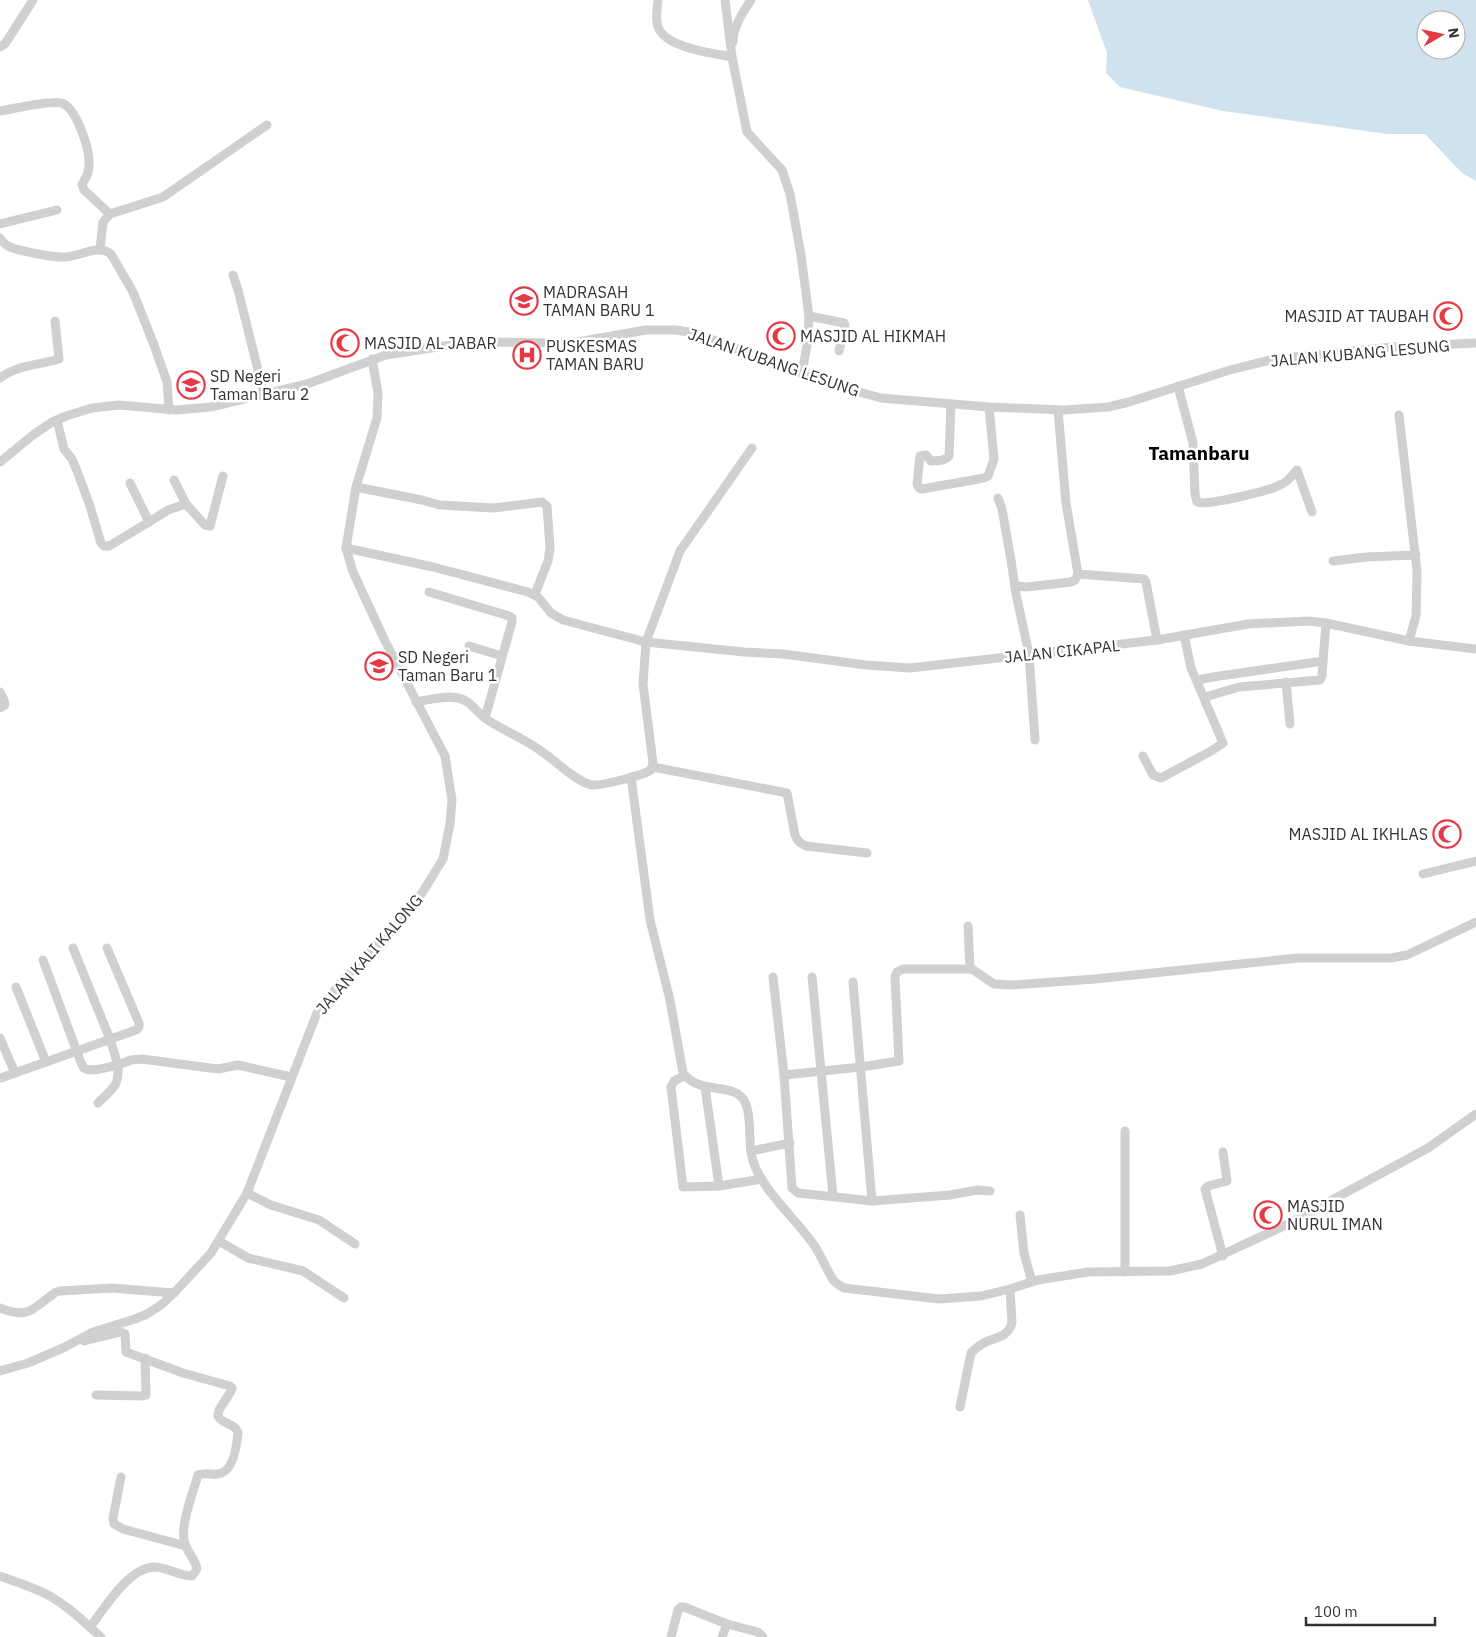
<svg xmlns="http://www.w3.org/2000/svg" width="1476" height="1637" font-family="'IBM Plex Sans',sans-serif">
	<style>
		.water { fill: #cfe2ee; fill-rule: evenodd }
		.lines { fill: none; stroke-linecap: round; stroke-linejoin: round }
		.minor { stroke: #d0d0d0; stroke-width: 9 }
		.labels { text-anchor: middle; dominant-baseline: central; stroke-width: 5; stroke-linejoin: round; paint-order: stroke }
		.poi-label { font-size: 16px; fill: #333; stroke: #fff; text-anchor: start }
		.street-label { font-size: 16px; fill: #333; stroke: #fff }
		.quarter-label { font-size: 19px; font-weight: bold; fill: #000; stroke: #fff }
	</style>
	<rect width="100%" height="100%" fill="#fff"/>
	<path class="water" d="M 1088,0 L 1476,0 L 1476,181 L 1462,173 L 1425,134 L 1387,134 L 1223,111 L 1120,87 L 1106,73 L 1107,53 ZM 1426,20 L 1456,20 L 1456,50 L 1426,50 Z"/>
	<g class="lines">
		<g class="minor">
			<path d="M 658,0 C 657,9 655,19 658,27 C 666,48 712,53 732,57"/>
			<path d="M 725,0 L 732,57 L 747,132 L 782,170 L 790,194 L 801,255 L 809,316 L 808,339 L 802,374"/>
			<path d="M 733,42 C 733,27 743,12 751,0"/>
			<path d="M 0,47 L 5,44 L 33,0"/>
			<path d="M 0,111 C 13,109 50,100 61,103 C 76,106 89,148 89,162 C 90,171 87,177 82,184 L 84,190 L 110,214"/>
			<path d="M 0,224 L 57,210"/>
			<path d="M 0,238 C 2,242 5,244 8,246 C 17,251 56,258 66,257 C 81,256 98,244 111,254 L 133,292 L 154,345 L 167,382 L 169,410"/>
			<path d="M 100,249 L 103,222 L 110,214 L 163,197 L 267,125"/>
			<path d="M 233,275 L 238,290 L 264,394"/>
			<path d="M 809,316 L 844,323 L 845,326 L 839,351"/>
			<path d="M 0,378 C 18,365 38,365 59,359 L 55,321"/>
			<path d="M 1178,386 L 1193,443 L 1195,494 L 1197,502 C 1206,506 1269,491 1280,485 C 1288,482 1292,475 1297,470 L 1312,512"/>
			<path d="M 951,404 L 949,456 C 945,461 937,461 931,461 L 926,455 L 920,456 L 917,484 L 919,488 L 922,489 L 984,478 L 988,476 L 994,459 L 989,407"/>
			<path d="M 1058,410 L 1066,503 L 1078,574 L 1144,579 L 1146,582 L 1157,640"/>
			<path d="M 1399,415 L 1417,571 L 1416,616 L 1409,641"/>
			<path d="M 57,420 L 64,449 L 72,459 L 77,471 L 89,503 L 101,543 L 104,546 L 109,546 L 149,522 L 130,483"/>
			<path d="M 0,462 L 33,435 L 52,422 L 66,416 L 92,408 L 119,405 L 176,410 L 211,407 L 307,384 L 386,355 L 457,344 L 488,342 L 556,343 L 577,342 L 646,330 L 676,330 L 695,333 L 802,374 L 852,390 L 881,398 L 989,407 L 1064,410 L 1108,407 L 1129,402 L 1230,370 L 1274,359 L 1392,347 L 1476,343"/>
			<path d="M 174,480 L 186,504"/>
			<path d="M 356,487 L 422,500 L 440,505 L 493,508 L 542,502 L 547,506 L 550,548 L 548,561 L 535,594"/>
			<path d="M 998,498 L 1002,509 L 1011,560 L 1016,594 L 1029,654 L 1035,740"/>
			<path d="M 149,522 L 168,510 L 186,504 L 205,525 L 210,526 L 223,476"/>
			<path d="M 346,548 L 433,567 L 528,592 L 538,597 L 551,613 L 563,620 L 646,642 L 744,652 L 783,654 L 866,665 L 910,668 L 1157,640 L 1248,624 L 1308,621 L 1326,623 L 1409,641 L 1476,649"/>
			<path d="M 1333,561 L 1366,557 L 1416,555"/>
			<path d="M 1015,586 L 1027,587 L 1071,582 L 1075,580 L 1078,574"/>
			<path d="M 429,592 L 509,616 L 512,618 L 512,622 L 485,718"/>
			<path d="M 469,646 L 502,656"/>
			<path d="M 1197,680 L 1213,677 L 1323,661 L 1326,623"/>
			<path d="M 1286,682 L 1290,724"/>
			<path d="M 0,692 L 4,700 L 5,705 L 0,708"/>
			<path d="M 1205,697 L 1239,687 L 1320,680 L 1322,676 L 1323,661"/>
			<path d="M 416,702 C 429,700 445,695 458,698 C 471,701 475,711 485,718 C 497,727 512,733 525,741 C 541,749 554,761 568,772 C 575,777 584,784 592,785 C 601,786 644,775 651,770 L 653,763 L 643,684 L 646,642 L 680,551 L 752,448"/>
			<path d="M 1143,756 L 1153,775 L 1161,778 L 1211,751 L 1223,743 L 1191,668 L 1184,635"/>
			<path d="M 653,767 L 787,793 L 795,835 C 797,841 800,843 806,846 L 867,853"/>
			<path d="M 631,777 L 650,920 L 670,1000 L 683,1073 C 699,1095 732,1082 744,1100 C 753,1117 747,1143 753,1161 C 762,1190 796,1219 814,1245 C 821,1255 828,1273 834,1281 C 837,1284 841,1286 844,1288 L 939,1299 L 981,1296 L 1010,1289 L 1038,1280 L 1088,1272 L 1170,1271 L 1202,1264 L 1284,1226 L 1428,1148 L 1476,1114"/>
			<path d="M 1423,874 L 1476,861"/>
			<path d="M 968,926 L 970,969"/>
			<path d="M 43,960 L 80,1060 C 80,1061 83,1067 84,1068 C 90,1073 111,1066 118,1065 L 110,1039 L 73,948"/>
			<path d="M 773,977 L 784,1075 L 792,1188 L 798,1193 L 872,1201 L 853,982"/>
			<path d="M 812,977 L 833,1196"/>
			<path d="M 16,987 L 46,1062"/>
			<path d="M 0,1038 L 15,1073"/>
			<path d="M 784,1075 L 861,1067 L 899,1061 L 895,977 L 897,972 L 903,969 L 972,969 L 994,984 L 1011,985 L 1095,979 L 1298,958 L 1391,958 L 1407,955 L 1476,922"/>
			<path d="M 684,1076 L 674,1081 L 671,1087 L 683,1187 L 719,1186 L 762,1179"/>
			<path d="M 1,1078 L 136,1030 L 139,1027 L 139,1023 L 107,948"/>
			<path d="M 705,1087 L 719,1186"/>
			<path d="M 98,1103 C 113,1088 119,1087 118,1065 L 131,1060 L 142,1059 L 210,1068 L 218,1069 L 238,1065 L 291,1077"/>
			<path d="M 751,1151 L 790,1143"/>
			<path d="M 247,1193 L 271,1205 L 319,1220 L 355,1244"/>
			<path d="M 872,1201 L 950,1195 L 977,1190 L 990,1191"/>
			<path d="M 1020,1215 L 1024,1253 L 1032,1282"/>
			<path d="M 219,1241 L 248,1258 L 303,1271 L 344,1298"/>
			<path d="M 1223,1256 L 1205,1189 L 1208,1186 L 1227,1181 L 1223,1152"/>
			<path d="M 1125,1272 L 1125,1131"/>
			<path d="M 0,1308 C 30,1320 33,1308 56,1292 L 60,1291 L 111,1288 L 174,1293"/>
			<path d="M 84,1341 L 121,1332 L 125,1334 L 126,1352 L 183,1373 L 230,1386 L 232,1388 L 231,1391 L 219,1410 L 218,1416 C 222,1424 234,1423 238,1432 C 237,1444 234,1472 218,1474 C 211,1475 205,1472 198,1475 C 193,1493 179,1527 185,1544 C 188,1553 195,1559 197,1569 L 192,1576 C 179,1576 167,1567 154,1567 C 128,1568 105,1608 90,1627"/>
			<path d="M 0,1371 L 28,1363 L 63,1348 L 93,1332 L 135,1319 L 147,1314 L 161,1305 L 174,1293 L 211,1253 L 247,1193 L 317,1013 L 343,980 L 398,924 L 422,893 L 443,859 L 450,824 L 452,800 L 445,756 L 384,639 L 353,572 L 346,548 L 356,487 L 377,418 L 378,393 L 372,359"/>
			<path d="M 96,1395 L 141,1396 L 146,1395 L 145,1358"/>
			<path d="M 960,1407 L 971,1353 C 976,1348 981,1344 988,1341 C 999,1337 1008,1336 1012,1323 L 1010,1289"/>
			<path d="M 121,1477 L 113,1518 L 114,1524 L 123,1529 L 186,1546"/>
			<path d="M 0,1576 C 16,1582 33,1587 48,1595 C 68,1606 84,1622 101,1637"/>
			<path d="M 671,1637 L 678,1610 L 681,1607 L 684,1607 L 727,1624 L 758,1632 L 763,1637"/>
			<path d="M 722,1637 L 727,1624"/>
		</g>
	</g>
	<defs>
		<g id="school-ring" transform="scale(1.4375)"><circle r="9.5" fill="#fff" stroke="#e63946" stroke-width="1.5"/><path d="M0-5L7-2L0 1L-7-2ZM-4 1L0 2.5L4 1V4Q0 6-4 4Z" fill="#e63946"/></g>
		<g id="mosque-ring" transform="scale(1.4375)"><circle r="9.5" fill="#fff" stroke="#e63946" stroke-width="1.5"/><path d="M3.5-4.9A6 6 0 1 0 3.5 4.9A5 5 0 1 1 3.5-4.9Z" fill="#e63946"/></g>
		<g id="hospital-ring" transform="scale(1.4375)"><circle r="9.5" fill="#fff" stroke="#e63946" stroke-width="1.5"/><path d="M-5-5h3v3.5h4V-5h3V5h-3V1.5h-4V5h-3Z" fill="#e63946"/></g>
	</defs>
	<g fill-rule="evenodd">
		<use href="#school-ring" x="524" y="301"/>
		<use href="#mosque-ring" x="1448" y="316"/>
		<use href="#mosque-ring" x="781" y="336"/>
		<use href="#mosque-ring" x="345" y="343"/>
		<use href="#hospital-ring" x="527" y="355"/>
		<use href="#school-ring" x="191" y="385"/>
		<use href="#school-ring" x="379" y="666"/>
		<use href="#mosque-ring" x="1447" y="834"/>
		<use href="#mosque-ring" x="1268" y="1215"/>
	</g>
	<g class="labels">
		<g class="poi-label">
			<text x="543" y="292">MADRASAH<tspan x="543" dy="18">TAMAN BARU 1</tspan></text>
			<text x="1429" y="316" text-anchor="end">MASJID AT TAUBAH</text>
			<text x="800" y="336">MASJID AL HIKMAH</text>
			<text x="364" y="343">MASJID AL JABAR</text>
			<text x="546" y="346">PUSKESMAS<tspan x="546" dy="18">TAMAN BARU</tspan></text>
			<text x="210" y="376">SD Negeri<tspan x="210" dy="18">Taman Baru 2</tspan></text>
			<text x="398" y="657">SD Negeri<tspan x="398" dy="18">Taman Baru 1</tspan></text>
			<text x="1428" y="834" text-anchor="end">MASJID AL IKHLAS</text>
			<text x="1287" y="1206">MASJID<tspan x="1287" dy="18">NURUL IMAN</tspan></text>
		</g>
		<g class="street-label">
			<text transform="translate(1360 353) rotate(-5)">JALAN KUBANG LESUNG</text>
			<text transform="translate(774 362) rotate(19)">JALAN KUBANG LESUNG</text>
			<text transform="translate(1062 651) rotate(-6)">JALAN CIKAPAL</text>
			<text transform="translate(369 954) rotate(-49)">JALAN KALI KALONG</text>
		</g>
		<g class="quarter-label">
			<text x="1199" y="453">Tamanbaru</text>
		</g>
	</g>
	<g transform="translate(1441 35) rotate(81)"><circle r="24" fill="#ffffff" stroke="#adadad"/>
	<path d="M0-4L9 19L0 12L-9 19Z" fill="#e63946"/>
	<text y="-8" font-size="14" font-weight="bold" text-anchor="middle" fill="#333333">N</text>
	</g>
	<path d="M1306 1617v8h129v-8" fill="none" stroke="#333333" stroke-width="2.5"/>
	<text x="1314" y="1617" font-size="15" fill="#333333" stroke="#ffffff" stroke-width="4" paint-order="stroke">100 m</text>
</svg>
